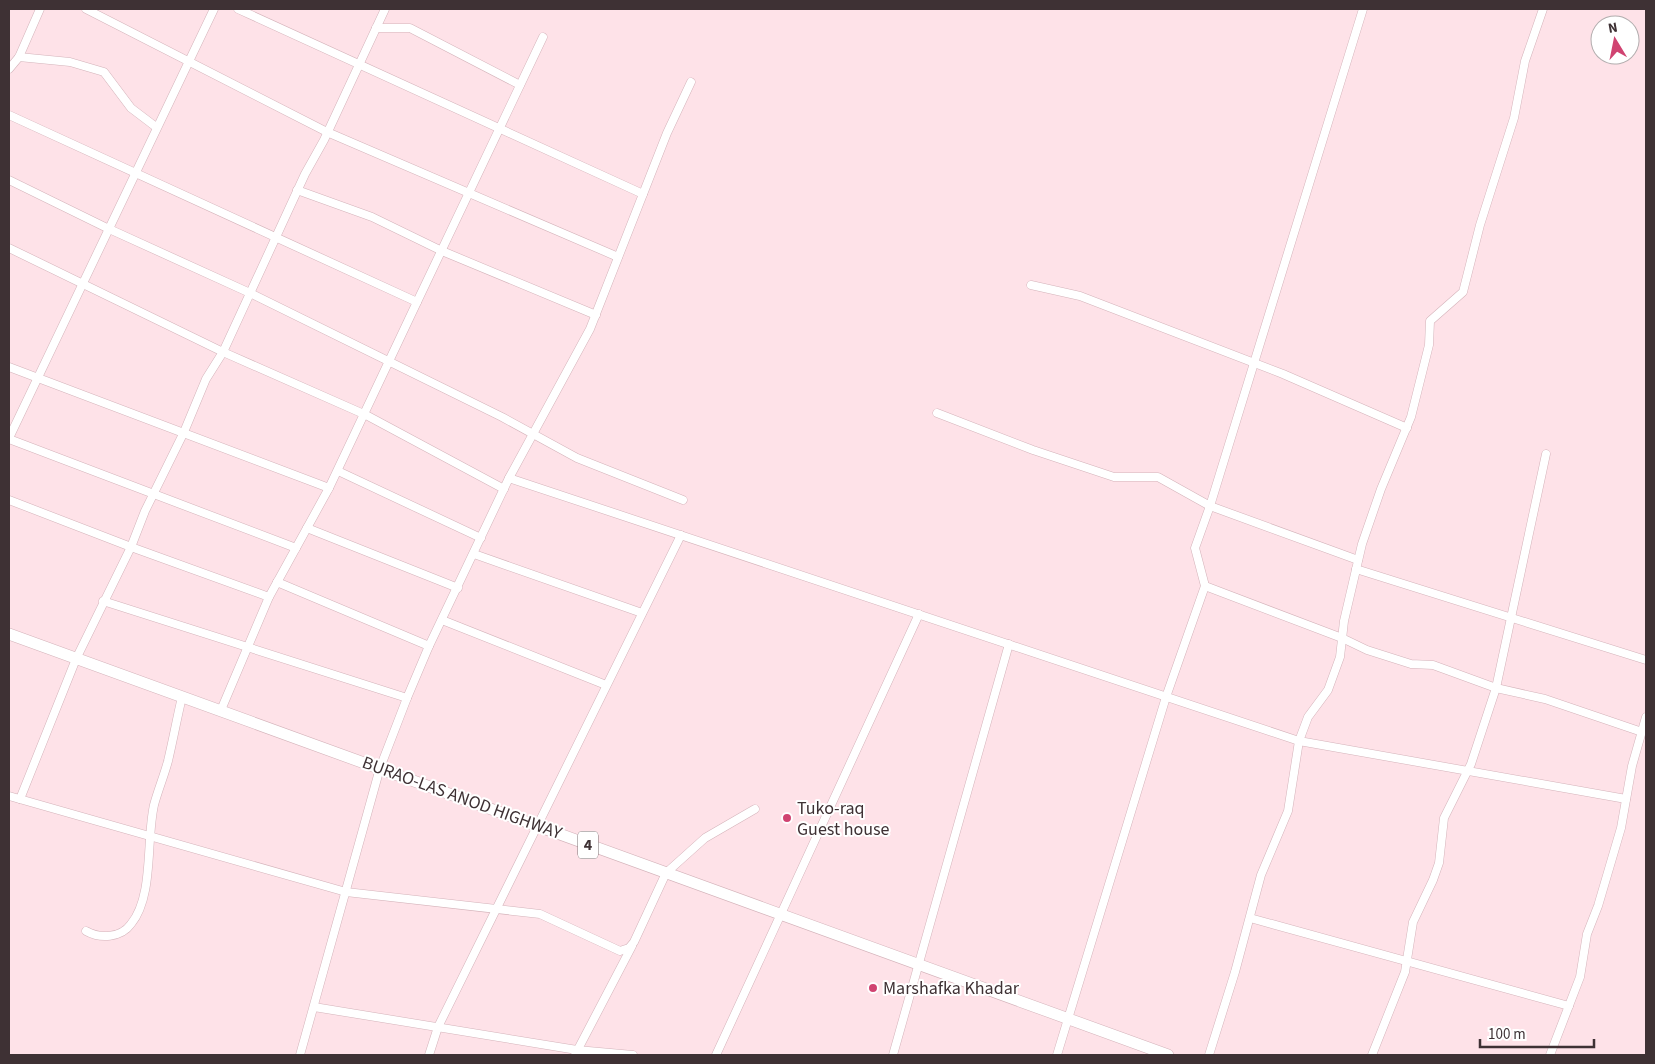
<svg xmlns="http://www.w3.org/2000/svg" width="1655" height="1064" font-family="'Source Sans 3',sans-serif">
	<style>
		.lines { fill: none; stroke-linecap: round; stroke-linejoin: round }
		.minor-casing { stroke: #d4b3ba; stroke-width: 9 }
		.highway-casing { stroke: #d4b3ba; stroke-width: 12 }
		.minor { stroke: #fff; stroke-width: 8 }
		.highway { stroke: #fff; stroke-width: 11 }
		.poi-dot { fill: #d04371; stroke: #fff; stroke-width: 2 }
		.labels { text-anchor: middle; dominant-baseline: central; stroke-width: 4; stroke-linejoin: round; paint-order: stroke }
		.shield { fill: #fff; stroke: #786f71; stroke-width: 1 }
		.shield-label { font-size: 16px; font-weight: bold; fill: #3e3134 }
		.street-label { font-size: 18px; fill: #3e3134; stroke: #fff }
		.poi-label { font-size: 18px; fill: #3e3134; stroke: #fff; text-anchor: start }
	</style>
	<rect width="100%" height="100%" fill="#fee2e8"/>
	<g class="lines">
		<g class="minor-casing">
			<g id="minor">
				<path d="M 86,9 L 327,132 L 618,257"/>
				<path d="M 238,9 L 643,194"/>
				<path d="M 376,28 L 410,28 L 520,85"/>
				<path d="M 19,57 L 70,62 L 104,72 L 131,108 L 156,127"/>
				<path d="M 9,69 L 19,57 L 40,9"/>
				<path d="M 9,115 L 417,302 L 543,37"/>
				<path d="M 9,180 L 107,228 L 250,293 L 502,417 L 577,458 L 683,500"/>
				<path d="M 297,190 L 372,217 L 442,251 L 596,315"/>
				<path d="M 9,248 L 223,352 L 366,415 L 504,489"/>
				<path d="M 1031,285 L 1080,296 L 1283,374 L 1407,428"/>
				<path d="M 9,367 L 329,488"/>
				<path d="M 937,413 L 1033,450 L 1114,477 L 1158,477 L 1210,506 L 1363,9"/>
				<path d="M 9,438 L 214,9"/>
				<path d="M 9,439 L 296,548"/>
				<path d="M 338,471 L 481,538"/>
				<path d="M 509,478 L 1299,741 L 1626,799"/>
				<path d="M 9,500 L 131,547 L 269,597"/>
				<path d="M 307,528 L 458,588"/>
				<path d="M 474,554 L 642,613"/>
				<path d="M 1356,569 L 1646,660"/>
				<path d="M 277,582 L 429,646"/>
				<path d="M 1205,586 L 1342,638 L 1367,650 L 1411,664 L 1433,665 L 1496,688 L 1545,699 L 1642,732"/>
				<path d="M 103,601 L 407,698"/>
				<path d="M 442,620 L 606,685"/>
				<path d="M 221,710 L 269,597 L 329,488 L 417,302"/>
				<path d="M 9,796 L 346,892 L 540,914 L 620,951 L 629,948 L 634,942 L 666,873 L 705,838 L 755,809"/>
				<path d="M 20,799 L 76,659 L 131,547 L 145,511 L 184,432 L 206,379 L 223,352 L 305,174 L 324,140 L 385,9"/>
				<path d="M 1250,918 L 1569,1006"/>
				<path d="M 86,931 C 100,939 121,938 131,924 C 154,896 146,840 154,805 C 158,790 164,776 168,761 C 173,740 177,718 182,697"/>
				<path d="M 314,1007 L 577,1050 L 633,1055"/>
				<path d="M 300,1055 L 380,768 L 407,698 L 429,646 L 509,478 L 590,329 L 667,133 L 691,82"/>
				<path d="M 429,1055 L 438,1027 L 681,535"/>
				<path d="M 575,1055 L 632,946"/>
				<path d="M 716,1055 L 919,614"/>
				<path d="M 893,1055 L 1009,644"/>
				<path d="M 1057,1055 L 1166,697 L 1205,586 L 1195,548 L 1210,506 L 1358,560"/>
				<path d="M 1209,1055 L 1235,972 L 1261,875 L 1288,811 L 1299,741 L 1308,717 L 1328,690 L 1340,657 L 1344,621 L 1362,544 L 1381,489 L 1411,417 L 1429,345 L 1430,321 L 1463,292 L 1480,225 L 1514,118 L 1525,61 L 1543,9"/>
				<path d="M 1372,1055 L 1405,972 L 1413,922 L 1433,880 L 1439,863 L 1444,818 L 1471,764 L 1496,688 L 1546,454"/>
				<path d="M 1550,1055 L 1580,977 L 1587,934 L 1598,906 L 1621,828 L 1632,766 L 1646,717"/>
			</g>
		</g>
		<g class="highway-casing">
			<path id="highway" d="M 9,634 L 1168,1055"/>
		</g>
		<use href="#minor" class="minor"/>
		<use href="#highway" class="highway"/>
	</g>
	<g class="poi-dot">
		<circle cx="787" cy="818" r="5"/>
		<circle cx="873" cy="988" r="5"/>
	</g>
	<g class="labels">
		<rect class="shield" x="578" y="831.5" width="20" height="27" rx="4"/>
		<g class="shield-label">
			<text x="588" y="845">4</text>
		</g>
		<g class="street-label">
			<text transform="translate(462 798) rotate(20)">BURAO-LAS ANOD HIGHWAY</text>
		</g>
		<g class="poi-label">
			<text x="797" y="808">Tuko-raq<tspan x="797" dy="21">Guest house</tspan></text>
			<text x="883" y="988">Marshafka Khadar</text>
		</g>
	</g>
	<rect width="1655" height="1064" fill="none" stroke="#3e3134" stroke-width="20"/>
	<g transform="translate(1615 40) rotate(350)"><circle r="24" fill="#ffffff" stroke="#b2adae"/>
	<path d="M0-4L9 19L0 12L-9 19Z" fill="#d04371"/>
	<text y="-8" font-size="14" font-weight="bold" text-anchor="middle" fill="#3e3134">N</text>
	</g>
	<path d="M1480 1039v8h114v-8" fill="none" stroke="#3e3134" stroke-width="2.5"/>
	<text x="1488" y="1039" font-size="15" fill="#3e3134" stroke="#ffffff" stroke-width="4" paint-order="stroke">100 m</text>
</svg>
